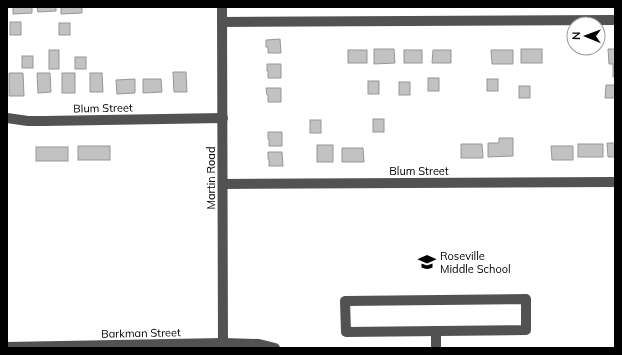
<svg xmlns="http://www.w3.org/2000/svg" width="622" height="355" font-family="Mulish,sans-serif">
	<style>
		.building { fill: #c2c2c2; stroke: #969696 }
		.lines { fill: none; stroke-linecap: round; stroke-linejoin: round }
		.minor { stroke: #525252; stroke-width: 10 }
		.labels { text-anchor: middle; dominant-baseline: central; stroke-width: 3; stroke-linejoin: round; paint-order: stroke }
		.street-label { font-size: 11px; fill: #000; stroke: #fff }
		.poi-label { font-size: 11px; fill: #000; stroke: #fff; text-anchor: start }
	</style>
	<rect width="100%" height="100%" fill="#fff"/>
	<g class="building">
		<path d="M 13,7 L 32,7 L 32,13 L 13,14 Z"/>
		<path d="M 37,7 L 56,7 L 56,11 L 38,12 Z"/>
		<path d="M 61,7 L 82,7 L 82,13 L 61,14 Z"/>
		<rect x="10" y="22" width="11" height="13"/>
		<rect x="59" y="23" width="11" height="12"/>
		<path d="M 280,39 L 281,53 L 268,53 L 268,47 L 266,47 L 266,40 Z"/>
		<path d="M 374,49 L 394,49 L 395,63 L 374,64 Z"/>
		<rect x="521" y="49" width="21" height="14"/>
		<path d="M 608,49 L 615,49 L 615,76 L 613,77 L 613,64 L 609,64 Z"/>
		<rect x="49" y="50" width="10" height="19"/>
		<rect x="348" y="50" width="19" height="13"/>
		<rect x="404" y="50" width="18" height="13"/>
		<path d="M 433,50 L 451,50 L 451,63 L 432,63 Z"/>
		<path d="M 491,50 L 513,50 L 513,64 L 492,64 Z"/>
		<rect x="22" y="56" width="11" height="12"/>
		<rect x="75" y="57" width="11" height="12"/>
		<path d="M 267,64 L 281,64 L 281,78 L 268,78 L 268,71 L 267,71 Z"/>
		<path d="M 173,72 L 186,72 L 187,92 L 174,92 Z"/>
		<path d="M 9,73 L 23,73 L 24,96 L 9,96 Z"/>
		<path d="M 37,73 L 50,73 L 51,92 L 38,93 Z"/>
		<rect x="62" y="73" width="13" height="20"/>
		<path d="M 90,73 L 102,73 L 103,92 L 90,92 Z"/>
		<rect x="428" y="78" width="11" height="13"/>
		<path d="M 135,79 L 135,93 L 117,94 L 116,80 Z"/>
		<path d="M 143,79 L 161,79 L 162,92 L 143,93 Z"/>
		<rect x="487" y="79" width="11" height="12"/>
		<rect x="368" y="81" width="11" height="13"/>
		<rect x="399" y="82" width="11" height="13"/>
		<path d="M 606,85 L 615,85 L 615,98 L 605,98 Z"/>
		<rect x="519" y="86" width="11" height="12"/>
		<path d="M 266,88 L 281,88 L 281,102 L 268,102 L 268,95 L 267,95 Z"/>
		<rect x="373" y="119" width="11" height="13"/>
		<rect x="310" y="120" width="11" height="13"/>
		<path d="M 268,132 L 282,132 L 282,146 L 269,146 L 269,139 L 268,139 Z"/>
		<path d="M 499,138 L 513,138 L 513,156 L 488,157 L 488,143 L 499,143 Z"/>
		<path d="M 607,143 L 615,143 L 615,157 L 608,157 Z"/>
		<path d="M 461,144 L 482,144 L 483,158 L 461,158 Z"/>
		<rect x="578" y="144" width="25" height="13"/>
		<rect x="317" y="145" width="16" height="17"/>
		<rect x="78" y="146" width="32" height="14"/>
		<path d="M 551,146 L 573,146 L 573,160 L 552,160 Z"/>
		<rect x="36" y="147" width="32" height="14"/>
		<path d="M 342,148 L 363,148 L 364,162 L 342,162 Z"/>
		<path d="M 268,152 L 282,152 L 283,166 L 269,166 L 269,159 L 268,159 Z"/>
	</g>
	<g class="lines">
		<g class="minor">
			<path d="M 222,7 L 223,348"/>
			<path d="M 222,22 L 615,20"/>
			<path d="M 7,118 L 28,121 L 44,121 L 223,118"/>
			<path d="M 223,184 L 615,182"/>
			<path d="M 526,299 L 526,330 L 346,332 L 345,301 Z"/>
			<path d="M 436,331 L 436,348"/>
			<path d="M 7,347 L 223,343 L 259,344 L 275,348"/>
		</g>
	</g>
	<defs>
		<g id="school-bare" transform="scale(1.38)"><path d="M0-5L7-2L0 1L-7-2ZM-4 1L0 2.5L4 1V4Q0 6-4 4Z" fill="#000" stroke="#fff" stroke-width="2.5" paint-order="stroke"/></g>
	</defs>
	<g fill-rule="evenodd">
		<use href="#school-bare" x="427" y="262"/>
	</g>
	<g class="labels">
		<g class="street-label">
			<text transform="translate(103 108) rotate(-1)">Blum Street</text>
			<text x="419" y="171">Blum Street</text>
			<text transform="translate(211 178) rotate(-90)">Martin Road</text>
			<text transform="translate(141 333) rotate(-1)">Barkman Street</text>
		</g>
		<g class="poi-label">
			<text x="440" y="256">Roseville<tspan x="440" dy="13">Middle School</tspan></text>
		</g>
	</g>
	<rect width="622" height="355" fill="none" stroke="#000000" stroke-width="16"/>
	<g transform="translate(586 36) rotate(271)"><circle r="19" fill="#ffffff" stroke="#999999"/>
	<path d="M0-3L7 15L0 10L-7 15Z" fill="#000000"/>
	<text y="-6" font-size="11" font-weight="bold" text-anchor="middle" fill="#000000">N</text>
	</g>
</svg>
